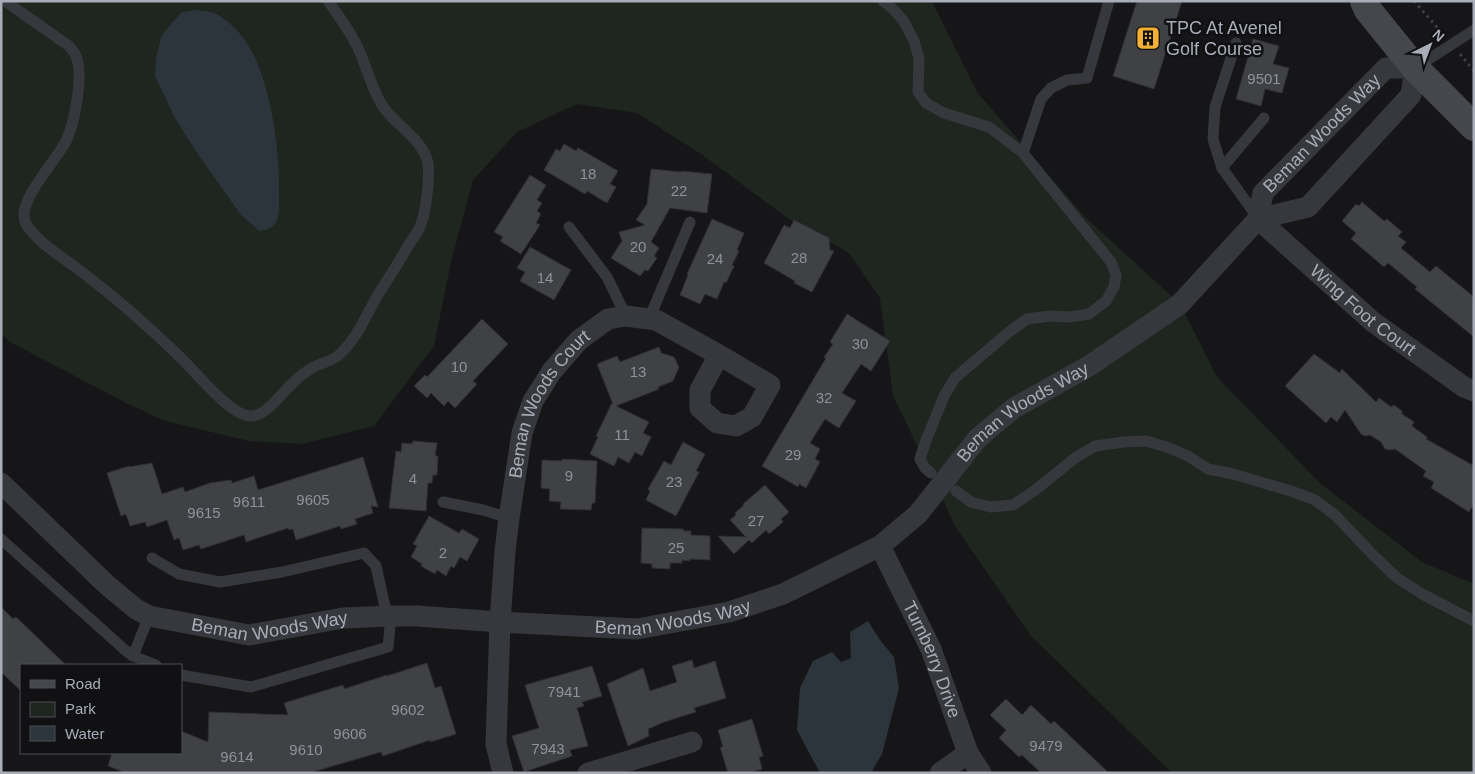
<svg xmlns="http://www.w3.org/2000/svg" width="1475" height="774" font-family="Arial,sans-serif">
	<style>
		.green { fill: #1e261f }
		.water { fill: #2c353c }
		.building { fill: #404145; stroke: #303034 }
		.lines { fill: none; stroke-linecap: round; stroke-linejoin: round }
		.path { stroke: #3d3f44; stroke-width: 3; stroke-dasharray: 2.5 4; stroke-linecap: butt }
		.lane { stroke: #37383d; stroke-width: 11 }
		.street { stroke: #37383d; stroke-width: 21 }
		.secondary { stroke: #45474d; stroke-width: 28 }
		.labels { text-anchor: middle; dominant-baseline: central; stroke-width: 5; stroke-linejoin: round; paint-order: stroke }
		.number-label { font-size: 15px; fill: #8e929b }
		.poi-label { font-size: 18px; fill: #a8adb8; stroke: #111113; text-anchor: start }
		.street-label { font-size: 18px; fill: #a8adb8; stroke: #111113 }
	</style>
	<rect width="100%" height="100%" fill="#161618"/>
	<path class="green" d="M 1,1 L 932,1 L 977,92 L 1084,216 L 1180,304 L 1217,377 L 1321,484 L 1422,562 L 1474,584 L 1474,773 L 1172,773 L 1031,636 L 955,526 L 893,395 L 880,298 L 849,253 L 786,217 L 704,156 L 637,113 L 577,104 L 517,132 L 473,180 L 451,262 L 434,346 L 374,426 L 302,444 L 249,441 L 165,421 L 126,403 L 10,342 L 1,334 Z"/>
	<g class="water">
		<path d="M 197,10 C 203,11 211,11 216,14 C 226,19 237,29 244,39 C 270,74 280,149 279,193 C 279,202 280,211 277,220 C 274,228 267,230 259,231 L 241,215 L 195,150 L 175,118 L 155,76 L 156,59 L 161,37 L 171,24 L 182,12 Z"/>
		<path d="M 868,621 L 880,640 L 894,657 L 899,688 L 882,754 L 871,773 L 820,773 L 797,730 L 800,688 L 813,661 L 832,652 L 841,662 L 851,658 L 850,632 Z"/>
	</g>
	<g class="building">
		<path d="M 1137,1 L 1182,1 L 1154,89 L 1113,76 Z"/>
		<path d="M 1253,39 L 1279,46 L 1273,64 L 1289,68 L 1282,93 L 1265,89 L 1261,106 L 1236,99 Z"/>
		<path d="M 564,144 L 576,151 L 578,148 L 618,171 L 610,184 L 616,187 L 607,203 L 587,191 L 585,194 L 544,170 L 556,149 L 560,151 Z"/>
		<path d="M 651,169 L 681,172 L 681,171 L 712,174 L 707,213 L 670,208 L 651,242 L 659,248 L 654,256 L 657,258 L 648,271 L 645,270 L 640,276 L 611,258 L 622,241 L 619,232 L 645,225 L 636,220 L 647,204 Z"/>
		<path d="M 530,175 L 546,185 L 537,200 L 542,203 L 537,211 L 541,214 L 536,223 L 540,225 L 521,254 L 500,241 L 503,237 L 494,232 Z"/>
		<path d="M 1362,202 L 1384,221 L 1387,219 L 1402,232 L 1398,236 L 1406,242 L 1401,248 L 1430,272 L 1436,266 L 1474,297 L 1474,337 L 1415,289 L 1417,287 L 1388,263 L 1384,267 L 1351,239 L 1356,233 L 1342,221 L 1356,204 L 1359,206 Z"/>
		<path d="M 712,219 L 744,233 L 737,250 L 739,251 L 732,265 L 734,266 L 726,283 L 724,282 L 717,299 L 705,294 L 700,304 L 680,295 L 688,275 L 687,274 Z"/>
		<path d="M 794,220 L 829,238 L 830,250 L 834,251 L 812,292 L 794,283 L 795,281 L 764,263 L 784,225 L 790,228 Z"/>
		<path d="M 530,247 L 571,270 L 554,300 L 520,281 L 525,272 L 517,268 Z"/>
		<path d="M 847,314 L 890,341 L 871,371 L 861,364 L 842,393 L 856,401 L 839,428 L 825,419 L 810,443 L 820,449 L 815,459 L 820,462 L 806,488 L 799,484 L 798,487 L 762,466 L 826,358 L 824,357 L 833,344 L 830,342 Z"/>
		<path d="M 482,319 L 508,344 L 473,381 L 477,384 L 455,408 L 448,401 L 444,406 L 431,393 L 427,398 L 414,386 L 425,375 L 427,377 Z"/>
		<path d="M 659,347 L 661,353 L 674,357 L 679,367 L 673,381 L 658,387 L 659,389 L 616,406 L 649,422 L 643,433 L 651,437 L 642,456 L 635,452 L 629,463 L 618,457 L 614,466 L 590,454 L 598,437 L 596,436 L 612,403 L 613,404 L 597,364 L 617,356 L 620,362 Z"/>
		<path d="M 1314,354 L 1340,373 L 1342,369 L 1376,402 L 1379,398 L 1391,407 L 1394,405 L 1402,411 L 1402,414 L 1414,422 L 1412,426 L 1427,437 L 1426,439 L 1474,466 L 1474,504 L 1469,512 L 1431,488 L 1434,482 L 1423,476 L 1426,471 L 1395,449 L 1391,450 L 1385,449 L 1381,442 L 1370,435 L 1365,436 L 1361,434 L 1345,410 L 1337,422 L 1331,417 L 1326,423 L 1285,386 Z"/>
		<path d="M 413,441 L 437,443 L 435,456 L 438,456 L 437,475 L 433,475 L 432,483 L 428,483 L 426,511 L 389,508 L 396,451 L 401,452 L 402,443 L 412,444 Z"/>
		<path d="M 683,442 L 705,454 L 696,471 L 699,472 L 676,516 L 646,500 L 650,491 L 648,489 L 664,461 L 671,465 Z"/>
		<path d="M 363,457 L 378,507 L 371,506 L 373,513 L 355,519 L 357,524 L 341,529 L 340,526 L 296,540 L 293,529 L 289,530 L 288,528 L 246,542 L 244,535 L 201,549 L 199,545 L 183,550 L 179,538 L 174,540 L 167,520 L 147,527 L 145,522 L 130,526 L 126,514 L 121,516 L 107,473 L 129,466 L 129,467 L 152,463 L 162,494 L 183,487 L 185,492 L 210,483 L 231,480 L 232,483 L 254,476 L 258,490 Z"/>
		<path d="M 562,459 L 597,461 L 595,503 L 592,503 L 591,510 L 560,509 L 561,502 L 549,501 L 550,489 L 541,488 L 542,460 L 562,461 Z"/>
		<path d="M 765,485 L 789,512 L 781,519 L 783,522 L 769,534 L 766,530 L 752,543 L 749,540 L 734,554 L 718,536 L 746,537 L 730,520 L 736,515 L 735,513 L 744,505 L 743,504 Z"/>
		<path d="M 429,516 L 459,533 L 462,529 L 479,539 L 467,561 L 460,557 L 454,568 L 451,566 L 446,576 L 437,570 L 435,574 L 421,566 L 422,564 L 411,557 L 417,546 L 413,544 Z"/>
		<path d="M 642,528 L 683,529 L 684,531 L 691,531 L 691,535 L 710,536 L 710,560 L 690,559 L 690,561 L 682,560 L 682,563 L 670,563 L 670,569 L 652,568 L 652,564 L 641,563 Z"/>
		<path d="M 1,607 L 13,619 L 16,617 L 66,665 L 21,665 L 21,691 L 1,672 Z"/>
		<path d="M 692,660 L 694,668 L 715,661 L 726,698 L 694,708 L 696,712 L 664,722 L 648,729 L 649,736 L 628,746 L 607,684 L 643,668 L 650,691 L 677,682 L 672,666 Z"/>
		<path d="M 427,663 L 435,688 L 441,686 L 456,734 L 430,742 L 430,740 L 383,756 L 381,752 L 309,773 L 126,773 L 108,766 L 112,753 L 181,753 L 181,731 L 208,742 L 209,712 L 288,715 L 284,703 L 343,685 L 344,689 L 387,675 L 387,676 Z"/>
		<path d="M 592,666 L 602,696 L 582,702 L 584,706 L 577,708 L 588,746 L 570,750 L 572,756 L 524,772 L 512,736 L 539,728 L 525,685 Z"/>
		<path d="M 1006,699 L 1022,715 L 1031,705 L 1051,724 L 1054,721 L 1109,773 L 1041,773 L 1022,755 L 1019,757 L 999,738 L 1006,730 L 990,715 Z"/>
		<path d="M 752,719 L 763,756 L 759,757 L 762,769 L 749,773 L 728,773 L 720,747 L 723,747 L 718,730 Z"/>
	</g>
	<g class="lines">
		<g class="path">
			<path d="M 1414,1 L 1443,34"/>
			<path d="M 1460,54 L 1474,71"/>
		</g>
		<g class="lane">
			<path d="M 5,1 L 69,46 C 71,49 74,51 75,54 C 85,72 74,126 65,143 C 54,162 31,187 25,208 C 23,214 24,222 28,227 C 42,246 64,258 82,272 C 116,298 148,326 178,355 C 194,370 230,416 251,416 C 267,416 282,392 294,382 C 299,376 307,371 314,367 C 323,362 334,361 341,353 C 358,337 367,313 379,293 C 390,276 401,259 411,241 C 415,236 419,230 421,224 C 426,211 430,177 428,163 C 423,140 398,127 384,108 C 372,91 367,67 358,48 C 350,31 339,16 328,1"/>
			<path d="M 883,1 L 890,6 L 903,20 L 914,41 L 919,58 L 918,92 L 926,103 L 944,113 L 989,127 L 1023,153 L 1111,262 L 1116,275 L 1114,287 L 1106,301 L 1089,314 L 1069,317 L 1050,316 L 1027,319 L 1009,332 L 955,378 L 944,396 L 925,443 L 920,459 L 925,468 L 931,473"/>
			<path d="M 1236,43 L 1215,107 L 1213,139 L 1222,168 L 1258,218"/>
			<path d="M 1415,68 L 1474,30"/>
			<path d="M 1023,153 L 1041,99 L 1051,88 L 1067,80 L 1087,78 L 1109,1"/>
			<path d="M 1222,168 L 1264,118"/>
			<path d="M 569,227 L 607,277 L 626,316"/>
			<path d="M 649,319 L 690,222"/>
			<path d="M 956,491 L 971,502 L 990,507 L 1013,505 L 1034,491 L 1075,458 L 1095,446 L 1124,442 L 1146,441 L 1167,447 L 1188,456 L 1208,469 L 1233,474 L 1291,491 L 1315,500 L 1335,515 L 1373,555 L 1396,577 L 1422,594 L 1474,621"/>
			<path d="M 443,502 L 483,510 L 509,518"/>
			<path d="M 1,539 L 125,650 L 133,656 L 156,665"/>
			<path d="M 152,558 L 179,574 L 220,582 L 282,572 L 364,553 L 376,566 L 387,616"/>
			<path d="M 133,656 L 149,616"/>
			<path d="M 181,675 L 251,687 L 388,647 L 391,616"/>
		</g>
		<g class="street">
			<path id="s1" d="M 1258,219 L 1373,322 L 1464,387 L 1474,391"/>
			<path id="s2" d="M 1,483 L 107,585 L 136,609 L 149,616 L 249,635 L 343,618 L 391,616 L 417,616 L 500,622 L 637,629 L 729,612 L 783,594 L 880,546 L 918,514 L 978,438 L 1014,408 L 1089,366 L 1180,304 L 1258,219 L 1263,193 L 1386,68 L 1415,68 L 1411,95 L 1308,207 L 1258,219"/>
			<path id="s3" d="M 880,546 L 931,649 L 968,753 L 981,773"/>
			<path id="s4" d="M 503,773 L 496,744 L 500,622 L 505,551 L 509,518 L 522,433 L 533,401 L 552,371 L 579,340 L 608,319 L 626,316 L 656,320 L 719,355 L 700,390 L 700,408 L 717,423 L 736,426 L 752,417 L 770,385 L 719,355"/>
			<path d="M 588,773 L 692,742"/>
			<path d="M 940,773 L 968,753"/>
		</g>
		<path class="secondary" d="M 1364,1 L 1368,10 L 1415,68 L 1474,127"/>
	</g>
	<defs>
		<g id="building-square" transform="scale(1.25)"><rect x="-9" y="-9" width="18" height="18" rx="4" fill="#f2b134" stroke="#111113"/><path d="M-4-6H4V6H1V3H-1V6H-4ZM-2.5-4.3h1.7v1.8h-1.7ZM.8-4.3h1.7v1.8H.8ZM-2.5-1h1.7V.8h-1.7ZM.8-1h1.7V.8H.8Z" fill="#111"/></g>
	</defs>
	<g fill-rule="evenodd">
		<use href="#building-square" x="1148" y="38"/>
	</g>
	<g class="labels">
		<g class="number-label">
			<text x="1264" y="78">9501</text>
			<text x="588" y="173">18</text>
			<text x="679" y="190">22</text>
			<text x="638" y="246">20</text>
			<text x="799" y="257">28</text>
			<text x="715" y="258">24</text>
			<text x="545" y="277">14</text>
			<text x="860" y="343">30</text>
			<text x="459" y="366">10</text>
			<text x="638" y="371">13</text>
			<text x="824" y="397">32</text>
			<text x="622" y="434">11</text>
			<text x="793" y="454">29</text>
			<text x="569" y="475">9</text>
			<text x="413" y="478">4</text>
			<text x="674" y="481">23</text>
			<text x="313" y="499">9605</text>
			<text x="249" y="501">9611</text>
			<text x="204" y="512">9615</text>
			<text x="756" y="520">27</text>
			<text x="676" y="547">25</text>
			<text x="443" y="552">2</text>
			<text x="564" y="691">7941</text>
			<text x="408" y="709">9602</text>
			<text x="350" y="733">9606</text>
			<text x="1046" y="745">9479</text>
			<text x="548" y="748">7943</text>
			<text x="306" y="749">9610</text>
			<text x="237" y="756">9614</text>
		</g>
		<g class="poi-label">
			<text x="1166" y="28">TPC At Avenel<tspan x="1166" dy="21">Golf Course</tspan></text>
		</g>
		<g class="street-label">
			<text stroke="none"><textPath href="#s2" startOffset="1565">Beman Woods Way</textPath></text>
			<text stroke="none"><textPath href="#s1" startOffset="139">Wing Foot Court</textPath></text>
			<text stroke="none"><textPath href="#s4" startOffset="380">Beman Woods Court</textPath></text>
			<text stroke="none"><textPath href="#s2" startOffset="1148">Beman Woods Way</textPath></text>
			<text stroke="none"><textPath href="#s2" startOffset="728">Beman Woods Way</textPath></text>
			<text stroke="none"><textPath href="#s2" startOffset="322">Beman Woods Way</textPath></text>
			<text stroke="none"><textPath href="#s3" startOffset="125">Turnberry Drive</textPath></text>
		</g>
	</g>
	<rect width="1475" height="774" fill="none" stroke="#a8adb8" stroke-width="5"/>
	<rect x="20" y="664" width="162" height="90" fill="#111113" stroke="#4d4f55"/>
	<rect x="30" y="680" width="25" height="8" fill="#45474d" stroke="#4d4f55"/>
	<text x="65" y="689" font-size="15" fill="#a8adb8">Road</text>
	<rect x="30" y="702" width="25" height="15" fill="#1e261f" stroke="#4d4f55"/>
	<text x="65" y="714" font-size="15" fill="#a8adb8">Park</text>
	<rect x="30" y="726" width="25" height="15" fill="#2c353c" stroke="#4d4f55"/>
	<text x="65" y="739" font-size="15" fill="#a8adb8">Water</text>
	<g transform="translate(1430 45) rotate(42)" stroke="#111113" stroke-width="4" paint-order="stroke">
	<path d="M0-4L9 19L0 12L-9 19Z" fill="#a8adb8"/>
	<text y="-8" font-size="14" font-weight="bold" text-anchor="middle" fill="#a8adb8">N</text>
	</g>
</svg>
